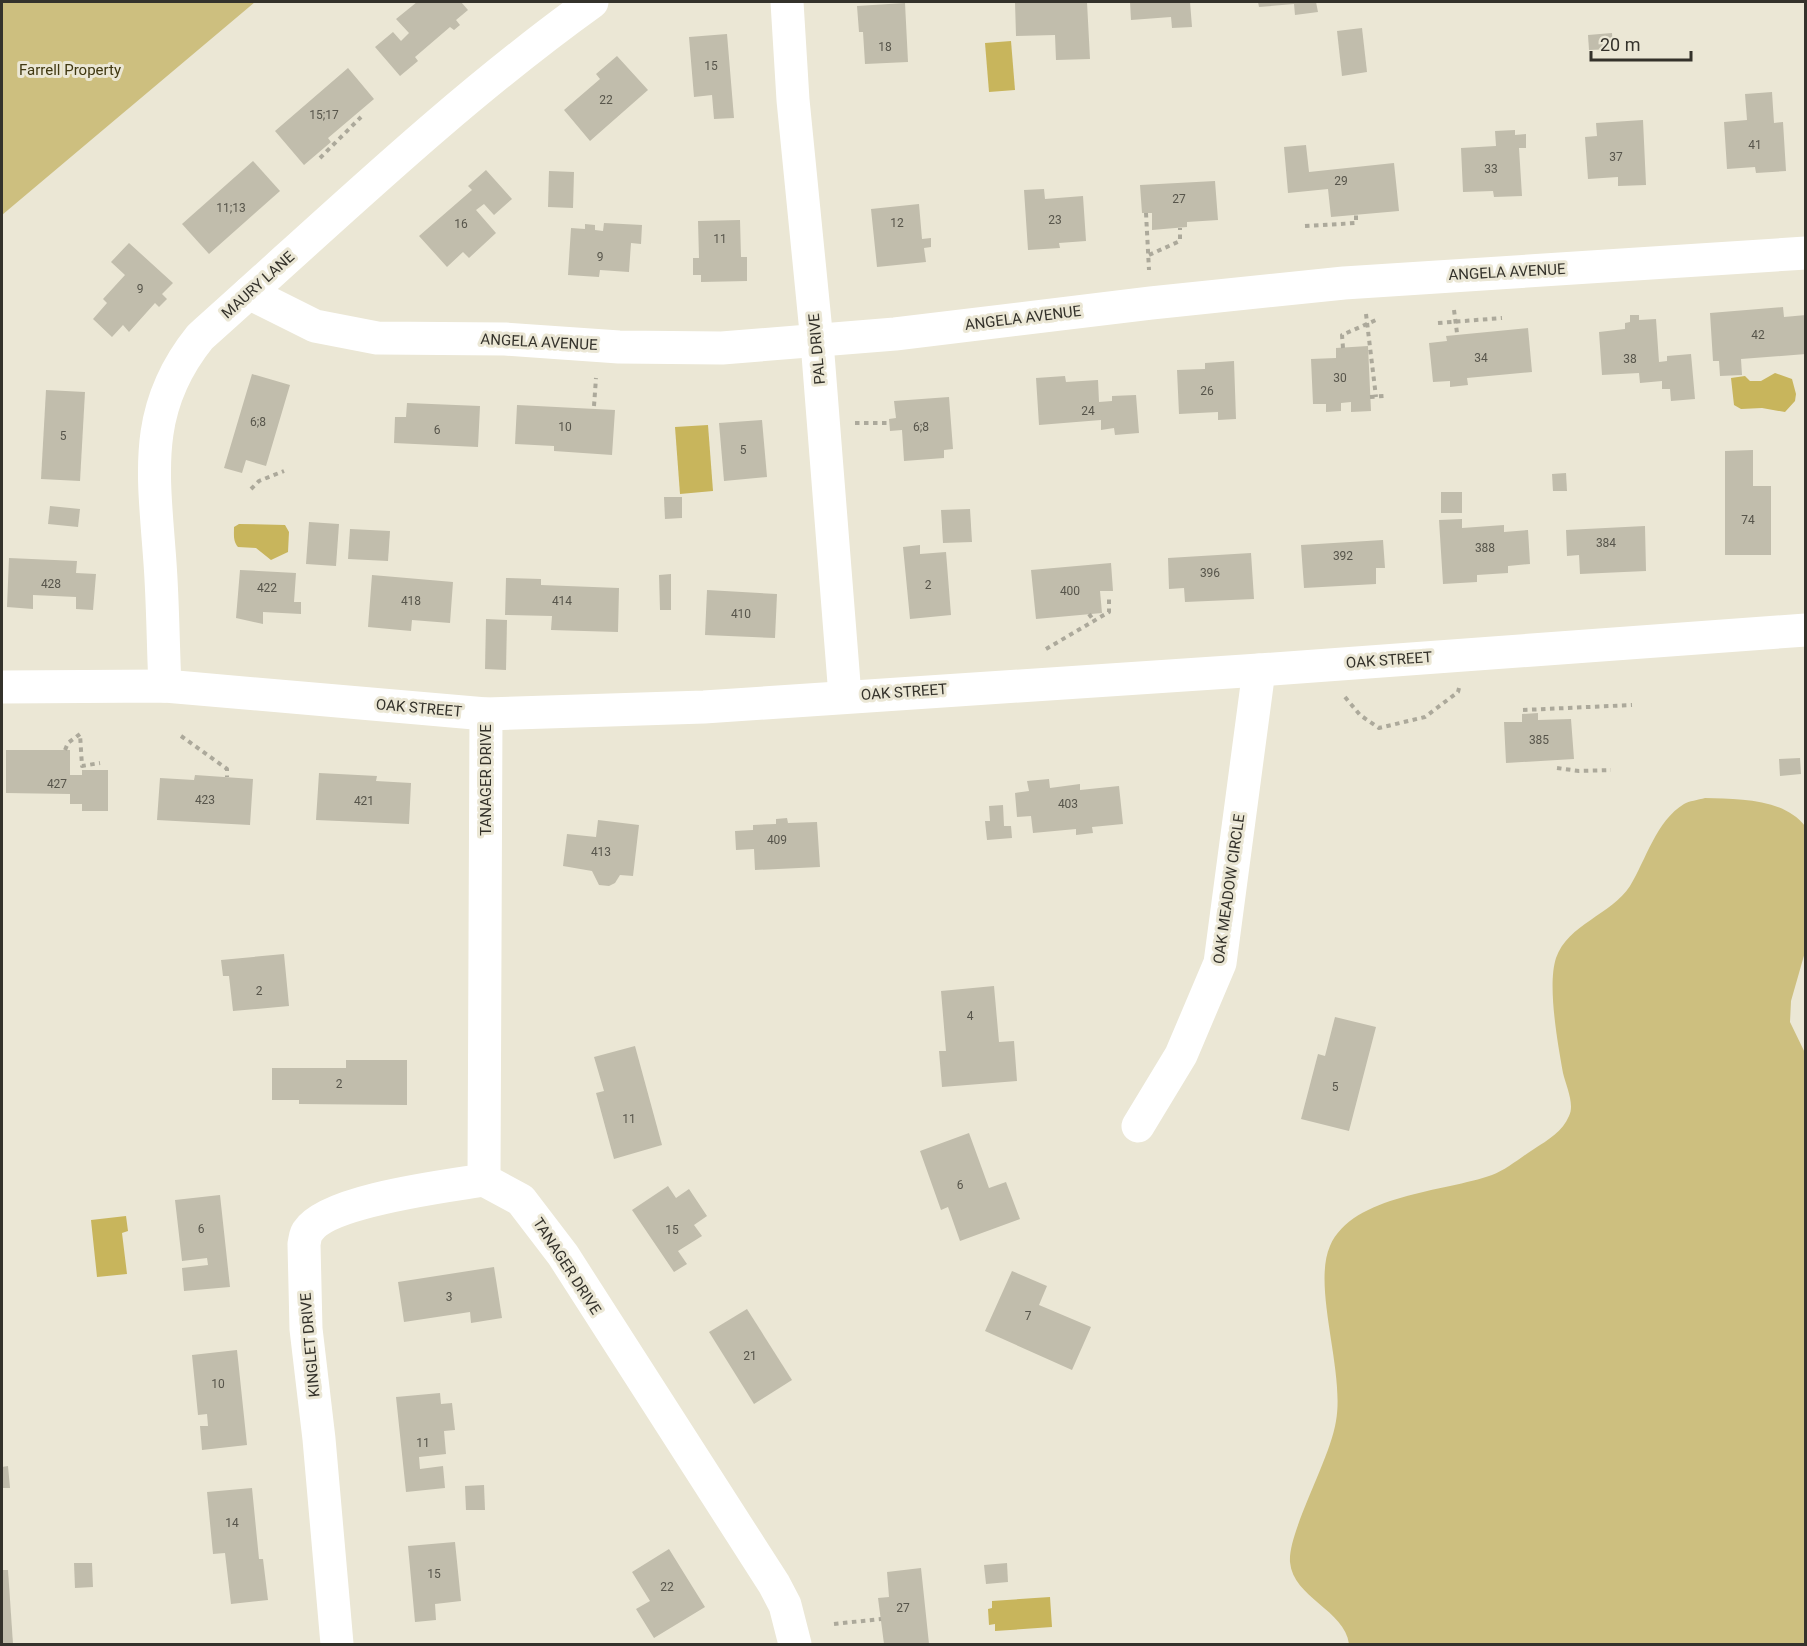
<svg xmlns="http://www.w3.org/2000/svg" width="1807" height="1646" font-family="Roboto,sans-serif">
	<style>
		.green { fill: #cdbf7f }
		.water { fill: #c8b55c }
		.building { fill: #c1bdac }
		.lines { fill: none; stroke-linecap: round; stroke-linejoin: round }
		.path { stroke: #aca99b; stroke-width: 4; stroke-dasharray: 4.5 4.5; stroke-linecap: butt }
		.minor { stroke: #fff; stroke-width: 33 }
		.labels { text-anchor: middle; dominant-baseline: central; stroke-width: 6; stroke-linejoin: round; paint-order: stroke }
		.number-label { font-size: 12px; fill: #57554b }
		.park-label { font-size: 15px; fill: #403811; stroke: #ebe7d5 }
		.street-label { font-size: 15px; fill: #34322b; stroke: #ebe7d5 }
	</style>
	<rect width="100%" height="100%" fill="#ebe7d5"/>
	<g class="green">
		<path d="M 2,2 L 255,2 L 2,215 Z"/>
		<path d="M 1705,798 C 1738,799 1783,798 1805,826 L 1805,952 L 1791,1001 L 1790,1022 L 1806,1055 L 1805,1644 L 1349,1644 C 1345,1610 1293,1598 1290,1562 C 1288,1531 1330,1460 1336,1421 C 1345,1371 1312,1287 1330,1246 C 1353,1194 1445,1192 1492,1175 C 1506,1170 1521,1157 1534,1149 C 1548,1140 1563,1131 1569,1116 C 1575,1104 1566,1086 1563,1073 C 1558,1044 1547,986 1556,958 C 1568,924 1611,915 1630,886 C 1646,860 1656,821 1684,804 C 1689,801 1698,800 1705,798 Z"/>
	</g>
	<g class="water">
		<path d="M 1011,41 L 1015,90 L 989,92 L 985,43 Z"/>
		<path d="M 1775,373 L 1792,379 L 1796,394 L 1795,401 L 1785,412 L 1762,408 L 1741,409 L 1734,405 L 1731,378 L 1745,376 L 1750,381 L 1761,381 Z"/>
		<path d="M 708,425 L 713,491 L 680,494 L 675,427 Z"/>
		<path d="M 239,524 L 285,525 L 289,532 L 288,552 L 271,560 L 256,548 L 238,547 C 233,541 234,535 234,527 Z"/>
		<path d="M 126,1216 L 128,1231 L 122,1233 L 127,1274 L 97,1277 L 91,1220 Z"/>
		<path d="M 1050,1597 L 1052,1627 L 995,1631 L 995,1624 L 989,1625 L 988,1609 L 992,1608 L 992,1601 Z"/>
	</g>
	<g class="building">
		<path d="M 417,2 L 461,2 L 468,10 L 456,20 L 460,25 L 454,30 L 450,27 L 415,57 L 418,61 L 400,76 L 375,47 L 393,32 L 401,41 L 409,33 L 396,19 Z"/>
		<path d="M 1015,2 L 1087,2 L 1090,59 L 1056,60 L 1055,35 L 1016,36 Z"/>
		<path d="M 1130,2 L 1190,2 L 1192,27 L 1172,28 L 1171,17 L 1131,20 Z"/>
		<path d="M 1258,2 L 1316,2 L 1318,12 L 1295,15 L 1294,4 L 1259,7 Z"/>
		<path d="M 905,3 L 908,62 L 865,64 L 863,32 L 859,32 L 857,6 Z"/>
		<path d="M 1362,28 L 1367,72 L 1342,76 L 1337,31 Z"/>
		<path d="M 1612,33 L 1613,49 L 1589,50 L 1588,35 Z"/>
		<path d="M 727,34 L 734,118 L 714,119 L 712,95 L 694,97 L 689,37 Z"/>
		<path d="M 617,56 L 648,90 L 590,141 L 564,110 L 600,79 L 596,74 Z"/>
		<path d="M 348,68 L 374,99 L 328,138 L 331,142 L 304,165 L 275,131 Z"/>
		<path d="M 1772,92 L 1774,123 L 1783,122 L 1786,171 L 1756,173 L 1755,167 L 1727,169 L 1724,122 L 1747,120 L 1745,94 Z"/>
		<path d="M 1643,120 L 1646,185 L 1618,186 L 1618,177 L 1588,179 L 1585,137 L 1597,136 L 1596,123 Z"/>
		<path d="M 1515,130 L 1515,135 L 1526,134 L 1526,148 L 1519,148 L 1522,196 L 1494,197 L 1493,191 L 1463,192 L 1461,148 L 1496,146 L 1495,131 Z"/>
		<path d="M 1306,145 L 1309,172 L 1394,163 L 1399,211 L 1331,217 L 1328,189 L 1288,193 L 1284,147 Z"/>
		<path d="M 253,161 L 280,191 L 209,254 L 182,224 Z"/>
		<path d="M 486,170 L 512,199 L 494,215 L 484,204 L 476,210 L 496,233 L 469,258 L 463,252 L 447,267 L 419,236 L 472,190 L 468,186 Z"/>
		<path d="M 549,171 L 574,172 L 573,208 L 548,207 Z"/>
		<path d="M 1215,181 L 1218,220 L 1187,222 L 1187,227 L 1152,230 L 1152,213 L 1142,213 L 1140,185 Z"/>
		<path d="M 1044,189 L 1045,199 L 1083,196 L 1086,241 L 1059,243 L 1060,248 L 1028,250 L 1024,190 Z"/>
		<path d="M 919,204 L 922,239 L 931,238 L 931,247 L 924,248 L 926,262 L 877,267 L 871,209 Z"/>
		<path d="M 740,220 L 741,257 L 747,257 L 747,281 L 701,282 L 701,275 L 693,275 L 693,258 L 699,258 L 698,221 Z"/>
		<path d="M 604,223 L 642,225 L 641,244 L 631,243 L 629,272 L 600,270 L 599,277 L 568,275 L 571,228 L 585,229 L 585,224 L 595,225 L 595,230 L 603,231 Z"/>
		<path d="M 129,243 L 173,283 L 162,294 L 167,299 L 159,307 L 155,303 L 129,332 L 123,325 L 112,337 L 93,319 L 107,303 L 103,299 L 125,275 L 111,262 Z"/>
		<path d="M 1783,307 L 1784,317 L 1806,315 L 1806,354 L 1741,359 L 1742,375 L 1720,376 L 1719,361 L 1713,361 L 1710,313 Z"/>
		<path d="M 1630,315 L 1639,315 L 1639,320 L 1656,319 L 1659,362 L 1667,361 L 1667,356 L 1691,354 L 1695,399 L 1671,401 L 1670,389 L 1662,389 L 1662,381 L 1640,383 L 1639,373 L 1602,375 L 1599,332 L 1625,329 L 1625,323 L 1630,322 Z"/>
		<path d="M 1528,328 L 1532,372 L 1467,378 L 1468,385 L 1450,387 L 1450,381 L 1433,382 L 1429,343 L 1447,341 L 1446,336 Z"/>
		<path d="M 1368,346 L 1371,411 L 1351,412 L 1351,402 L 1341,403 L 1341,411 L 1326,412 L 1326,404 L 1313,404 L 1311,359 L 1336,358 L 1336,348 Z"/>
		<path d="M 1234,361 L 1236,419 L 1218,420 L 1218,412 L 1179,414 L 1177,370 L 1205,369 L 1205,363 Z"/>
		<path d="M 252,374 L 290,385 L 266,466 L 246,460 L 242,473 L 224,468 Z"/>
		<path d="M 1065,376 L 1066,382 L 1098,380 L 1099,402 L 1112,401 L 1112,396 L 1136,395 L 1139,433 L 1115,435 L 1114,428 L 1101,430 L 1101,420 L 1039,425 L 1036,378 Z"/>
		<path d="M 46,390 L 85,392 L 80,481 L 41,479 Z"/>
		<path d="M 949,397 L 953,449 L 944,450 L 944,458 L 904,461 L 902,430 L 890,431 L 889,419 L 896,418 L 894,401 Z"/>
		<path d="M 407,403 L 480,406 L 478,447 L 394,443 L 395,417 L 406,417 Z"/>
		<path d="M 517,405 L 615,410 L 612,455 L 554,451 L 554,446 L 515,444 Z"/>
		<path d="M 762,420 L 767,477 L 724,481 L 719,423 Z"/>
		<path d="M 1753,450 L 1753,486 L 1771,486 L 1771,555 L 1725,555 L 1725,451 Z"/>
		<path d="M 1566,473 L 1567,491 L 1553,491 L 1552,474 Z"/>
		<rect x="1441" y="492" width="21" height="21"/>
		<path d="M 664,497 L 682,497 L 682,518 L 665,519 Z"/>
		<path d="M 50,506 L 80,509 L 78,527 L 48,524 Z"/>
		<path d="M 970,509 L 972,542 L 943,543 L 941,510 Z"/>
		<path d="M 1462,519 L 1462,528 L 1504,525 L 1504,532 L 1528,530 L 1530,564 L 1508,566 L 1508,573 L 1477,575 L 1477,582 L 1443,584 L 1439,520 Z"/>
		<path d="M 309,522 L 339,524 L 336,566 L 306,564 Z"/>
		<path d="M 1645,526 L 1646,571 L 1580,574 L 1579,555 L 1567,556 L 1566,530 Z"/>
		<path d="M 350,529 L 390,531 L 388,561 L 348,559 Z"/>
		<path d="M 1383,540 L 1385,568 L 1376,568 L 1376,584 L 1304,588 L 1301,545 Z"/>
		<path d="M 920,545 L 920,554 L 946,552 L 951,615 L 910,619 L 903,547 Z"/>
		<path d="M 1251,553 L 1254,599 L 1185,602 L 1184,588 L 1169,589 L 1168,558 Z"/>
		<path d="M 9,558 L 77,561 L 76,573 L 96,574 L 93,610 L 76,609 L 76,597 L 33,595 L 33,609 L 7,607 Z"/>
		<path d="M 1111,563 L 1113,591 L 1100,591 L 1102,613 L 1036,619 L 1031,570 Z"/>
		<path d="M 240,570 L 296,573 L 294,602 L 301,602 L 301,614 L 263,612 L 263,624 L 236,618 Z"/>
		<path d="M 671,574 L 671,610 L 660,610 L 659,575 Z"/>
		<path d="M 372,575 L 453,582 L 450,623 L 412,620 L 411,631 L 368,627 Z"/>
		<path d="M 506,578 L 541,579 L 541,585 L 619,588 L 618,632 L 551,630 L 552,616 L 505,615 Z"/>
		<path d="M 707,590 L 777,594 L 775,638 L 705,635 Z"/>
		<path d="M 486,619 L 507,620 L 506,670 L 485,669 Z"/>
		<path d="M 1538,713 L 1538,720 L 1571,719 L 1574,759 L 1506,763 L 1504,722 L 1522,722 L 1522,714 Z"/>
		<path d="M 6,750 L 70,750 L 70,775 L 82,775 L 82,770 L 108,770 L 108,811 L 82,811 L 82,804 L 70,804 L 70,794 L 6,793 Z"/>
		<path d="M 1800,758 L 1801,774 L 1780,776 L 1779,759 Z"/>
		<path d="M 319,773 L 377,776 L 376,781 L 411,783 L 409,824 L 316,820 Z"/>
		<path d="M 195,775 L 253,779 L 250,825 L 157,820 L 160,778 L 194,780 Z"/>
		<path d="M 1049,779 L 1050,788 L 1080,784 L 1080,790 L 1119,786 L 1123,824 L 1092,827 L 1093,833 L 1076,835 L 1076,829 L 1033,833 L 1031,816 L 1017,817 L 1015,793 L 1029,791 L 1027,781 Z"/>
		<path d="M 1003,805 L 1004,826 L 1011,826 L 1012,838 L 987,840 L 985,821 L 990,821 L 989,806 Z"/>
		<path d="M 787,818 L 788,823 L 817,822 L 820,867 L 755,870 L 754,849 L 736,850 L 735,831 L 753,830 L 753,825 L 776,824 L 776,819 Z"/>
		<path d="M 598,820 L 639,825 L 633,876 L 620,875 L 615,883 L 609,886 L 599,885 L 592,871 L 563,866 L 567,834 L 596,837 Z"/>
		<path d="M 284,954 L 289,1006 L 233,1011 L 229,976 L 223,976 L 221,960 Z"/>
		<path d="M 994,986 L 999,1042 L 1014,1041 L 1017,1081 L 942,1087 L 939,1051 L 946,1051 L 941,991 Z"/>
		<path d="M 1335,1017 L 1376,1027 L 1349,1131 L 1301,1119 L 1318,1054 L 1325,1056 Z"/>
		<path d="M 635,1046 L 662,1145 L 614,1159 L 596,1093 L 604,1091 L 594,1057 Z"/>
		<path d="M 346,1060 L 407,1060 L 407,1105 L 299,1104 L 299,1100 L 272,1100 L 272,1068 L 346,1068 Z"/>
		<path d="M 969,1133 L 989,1188 L 1006,1182 L 1020,1219 L 960,1241 L 948,1207 L 941,1210 L 920,1151 Z"/>
		<path d="M 668,1186 L 676,1198 L 689,1189 L 707,1216 L 694,1225 L 702,1236 L 678,1251 L 687,1264 L 674,1272 L 632,1210 Z"/>
		<path d="M 220,1195 L 230,1287 L 184,1291 L 182,1268 L 208,1265 L 207,1258 L 182,1261 L 175,1200 Z"/>
		<path d="M 494,1267 L 502,1318 L 471,1323 L 470,1312 L 404,1322 L 398,1282 Z"/>
		<path d="M 1012,1271 L 1047,1286 L 1039,1305 L 1091,1327 L 1072,1370 L 985,1331 Z"/>
		<path d="M 747,1309 L 792,1380 L 754,1404 L 709,1332 Z"/>
		<path d="M 237,1350 L 247,1445 L 202,1450 L 200,1426 L 208,1426 L 207,1414 L 198,1415 L 192,1355 Z"/>
		<path d="M 440,1393 L 441,1404 L 452,1403 L 455,1430 L 444,1431 L 446,1454 L 419,1457 L 420,1469 L 443,1466 L 445,1488 L 406,1492 L 396,1397 Z"/>
		<path d="M 8,1466 L 10,1488 L 2,1488 L 2,1467 Z"/>
		<path d="M 484,1485 L 485,1510 L 466,1510 L 465,1486 Z"/>
		<path d="M 252,1488 L 259,1559 L 263,1559 L 268,1600 L 231,1604 L 225,1553 L 213,1554 L 207,1492 Z"/>
		<path d="M 455,1542 L 461,1601 L 435,1604 L 436,1620 L 415,1622 L 408,1546 Z"/>
		<path d="M 669,1549 L 705,1607 L 654,1638 L 636,1609 L 650,1601 L 632,1572 Z"/>
		<path d="M 74,1563 L 92,1563 L 93,1587 L 75,1588 Z"/>
		<path d="M 1007,1563 L 1008,1582 L 986,1584 L 984,1565 Z"/>
		<path d="M 921,1568 L 929,1644 L 884,1644 L 878,1598 L 889,1597 L 887,1572 Z"/>
		<path d="M 2,1570 L 8,1570 L 13,1644 L 2,1644 Z"/>
	</g>
	<g class="lines">
		<g class="path">
			<path d="M 320,158 L 361,117"/>
			<path d="M 1146,213 L 1149,270"/>
			<path d="M 1305,226 L 1356,223 L 1356,215"/>
			<path d="M 1149,255 L 1180,241 L 1180,228"/>
			<path d="M 1454,310 L 1457,333"/>
			<path d="M 1366,314 L 1376,397"/>
			<path d="M 1438,323 L 1502,318"/>
			<path d="M 1343,348 L 1342,335 L 1376,320"/>
			<path d="M 1370,397 L 1384,396"/>
			<path d="M 594,406 L 596,378"/>
			<path d="M 855,423 L 889,423"/>
			<path d="M 251,489 L 259,481 L 284,471"/>
			<path d="M 1089,614 L 1094,621"/>
			<path d="M 1046,649 L 1109,612 L 1109,599"/>
			<path d="M 1345,697 L 1360,715 L 1379,728 L 1425,717 L 1458,692 L 1459,688"/>
			<path d="M 1523,710 L 1632,705"/>
			<path d="M 181,736 L 227,769 L 227,777"/>
			<path d="M 65,750 L 68,743 L 80,734 L 82,766 L 100,763"/>
			<path d="M 1557,768 L 1579,771 L 1611,770"/>
			<path d="M 834,1624 L 881,1619"/>
		</g>
		<g class="minor">
			<path d="M 787,2 L 793,100 L 817,342 L 845,696"/>
			<path d="M 249,293 L 315,326 L 377,338 L 505,339 L 619,347 L 722,348 L 895,334 L 1151,303 L 1344,283 L 1806,253"/>
			<path d="M 165,686 C 163,645 163,604 160,563 C 154,476 141,410 200,337 C 328,223 454,101 592,2"/>
			<path d="M 2,687 L 165,686 L 486,714 L 704,707 L 1259,670 L 1806,630"/>
			<path d="M 486,714 L 484,1180 L 521,1200 L 563,1255 L 774,1584 L 785,1605 L 795,1644"/>
			<path d="M 1138,1126 L 1181,1055 L 1220,963 L 1259,670"/>
			<path d="M 337,1644 L 319,1439 L 306,1329 L 304,1244 C 305,1240 305,1234 308,1231 C 328,1200 448,1186 484,1180"/>
		</g>
	</g>
	<g class="labels">
		<g class="number-label">
			<text x="885" y="47">18</text>
			<text x="711" y="66">15</text>
			<text x="606" y="100">22</text>
			<text x="324" y="115">15;17</text>
			<text x="1755" y="145">41</text>
			<text x="1616" y="157">37</text>
			<text x="1491" y="169">33</text>
			<text x="1341" y="181">29</text>
			<text x="1179" y="199">27</text>
			<text x="231" y="208">11;13</text>
			<text x="1055" y="220">23</text>
			<text x="897" y="223">12</text>
			<text x="461" y="224">16</text>
			<text x="720" y="239">11</text>
			<text x="600" y="257">9</text>
			<text x="140" y="289">9</text>
			<text x="1758" y="335">42</text>
			<text x="1481" y="358">34</text>
			<text x="1630" y="359">38</text>
			<text x="1340" y="378">30</text>
			<text x="1207" y="391">26</text>
			<text x="1088" y="411">24</text>
			<text x="258" y="422">6;8</text>
			<text x="565" y="427">10</text>
			<text x="921" y="427">6;8</text>
			<text x="437" y="430">6</text>
			<text x="63" y="436">5</text>
			<text x="743" y="450">5</text>
			<text x="1748" y="520">74</text>
			<text x="1606" y="543">384</text>
			<text x="1485" y="548">388</text>
			<text x="1343" y="556">392</text>
			<text x="1210" y="573">396</text>
			<text x="51" y="584">428</text>
			<text x="928" y="585">2</text>
			<text x="267" y="588">422</text>
			<text x="1070" y="591">400</text>
			<text x="411" y="601">418</text>
			<text x="562" y="601">414</text>
			<text x="741" y="614">410</text>
			<text x="1539" y="740">385</text>
			<text x="57" y="784">427</text>
			<text x="205" y="800">423</text>
			<text x="364" y="801">421</text>
			<text x="1068" y="804">403</text>
			<text x="777" y="840">409</text>
			<text x="601" y="852">413</text>
			<text x="259" y="991">2</text>
			<text x="970" y="1016">4</text>
			<text x="339" y="1084">2</text>
			<text x="1335" y="1087">5</text>
			<text x="629" y="1119">11</text>
			<text x="960" y="1185">6</text>
			<text x="201" y="1229">6</text>
			<text x="672" y="1230">15</text>
			<text x="449" y="1297">3</text>
			<text x="1028" y="1316">7</text>
			<text x="750" y="1356">21</text>
			<text x="218" y="1384">10</text>
			<text x="423" y="1443">11</text>
			<text x="232" y="1523">14</text>
			<text x="434" y="1574">15</text>
			<text x="667" y="1587">22</text>
			<text x="903" y="1608">27</text>
		</g>
		<g class="park-label">
			<text x="70" y="70">Farrell Property</text>
		</g>
		<g class="street-label">
			<text transform="translate(1507 272) rotate(-3)">ANGELA AVENUE</text>
			<text transform="translate(258 285) rotate(-42)">MAURY LANE</text>
			<text transform="translate(1023 318) rotate(-7)">ANGELA AVENUE</text>
			<text transform="translate(539 342) rotate(3)">ANGELA AVENUE</text>
			<text transform="translate(817 349) rotate(-95)">PAL DRIVE</text>
			<text transform="translate(1389 660) rotate(-4)">OAK STREET</text>
			<text transform="translate(904 692) rotate(-4)">OAK STREET</text>
			<text transform="translate(419 708) rotate(5)">OAK STREET</text>
			<text transform="translate(486 780) rotate(-90)">TANAGER DRIVE</text>
			<text transform="translate(1229 889) rotate(-82)">OAK MEADOW CIRCLE</text>
			<text transform="translate(567 1266) rotate(57)">TANAGER DRIVE</text>
			<text transform="translate(310 1345) rotate(-95)">KINGLET DRIVE</text>
		</g>
	</g>
	<rect width="1807" height="1646" fill="none" stroke="#34322b" stroke-width="6"/>
	<path d="M1591 51v9h100v-9" fill="none" stroke="#34322b" stroke-width="3"/>
	<text x="1600" y="51" font-size="18" fill="#34322b" stroke="#ebe7d5" stroke-width="4.5" paint-order="stroke">20 m</text>
</svg>
